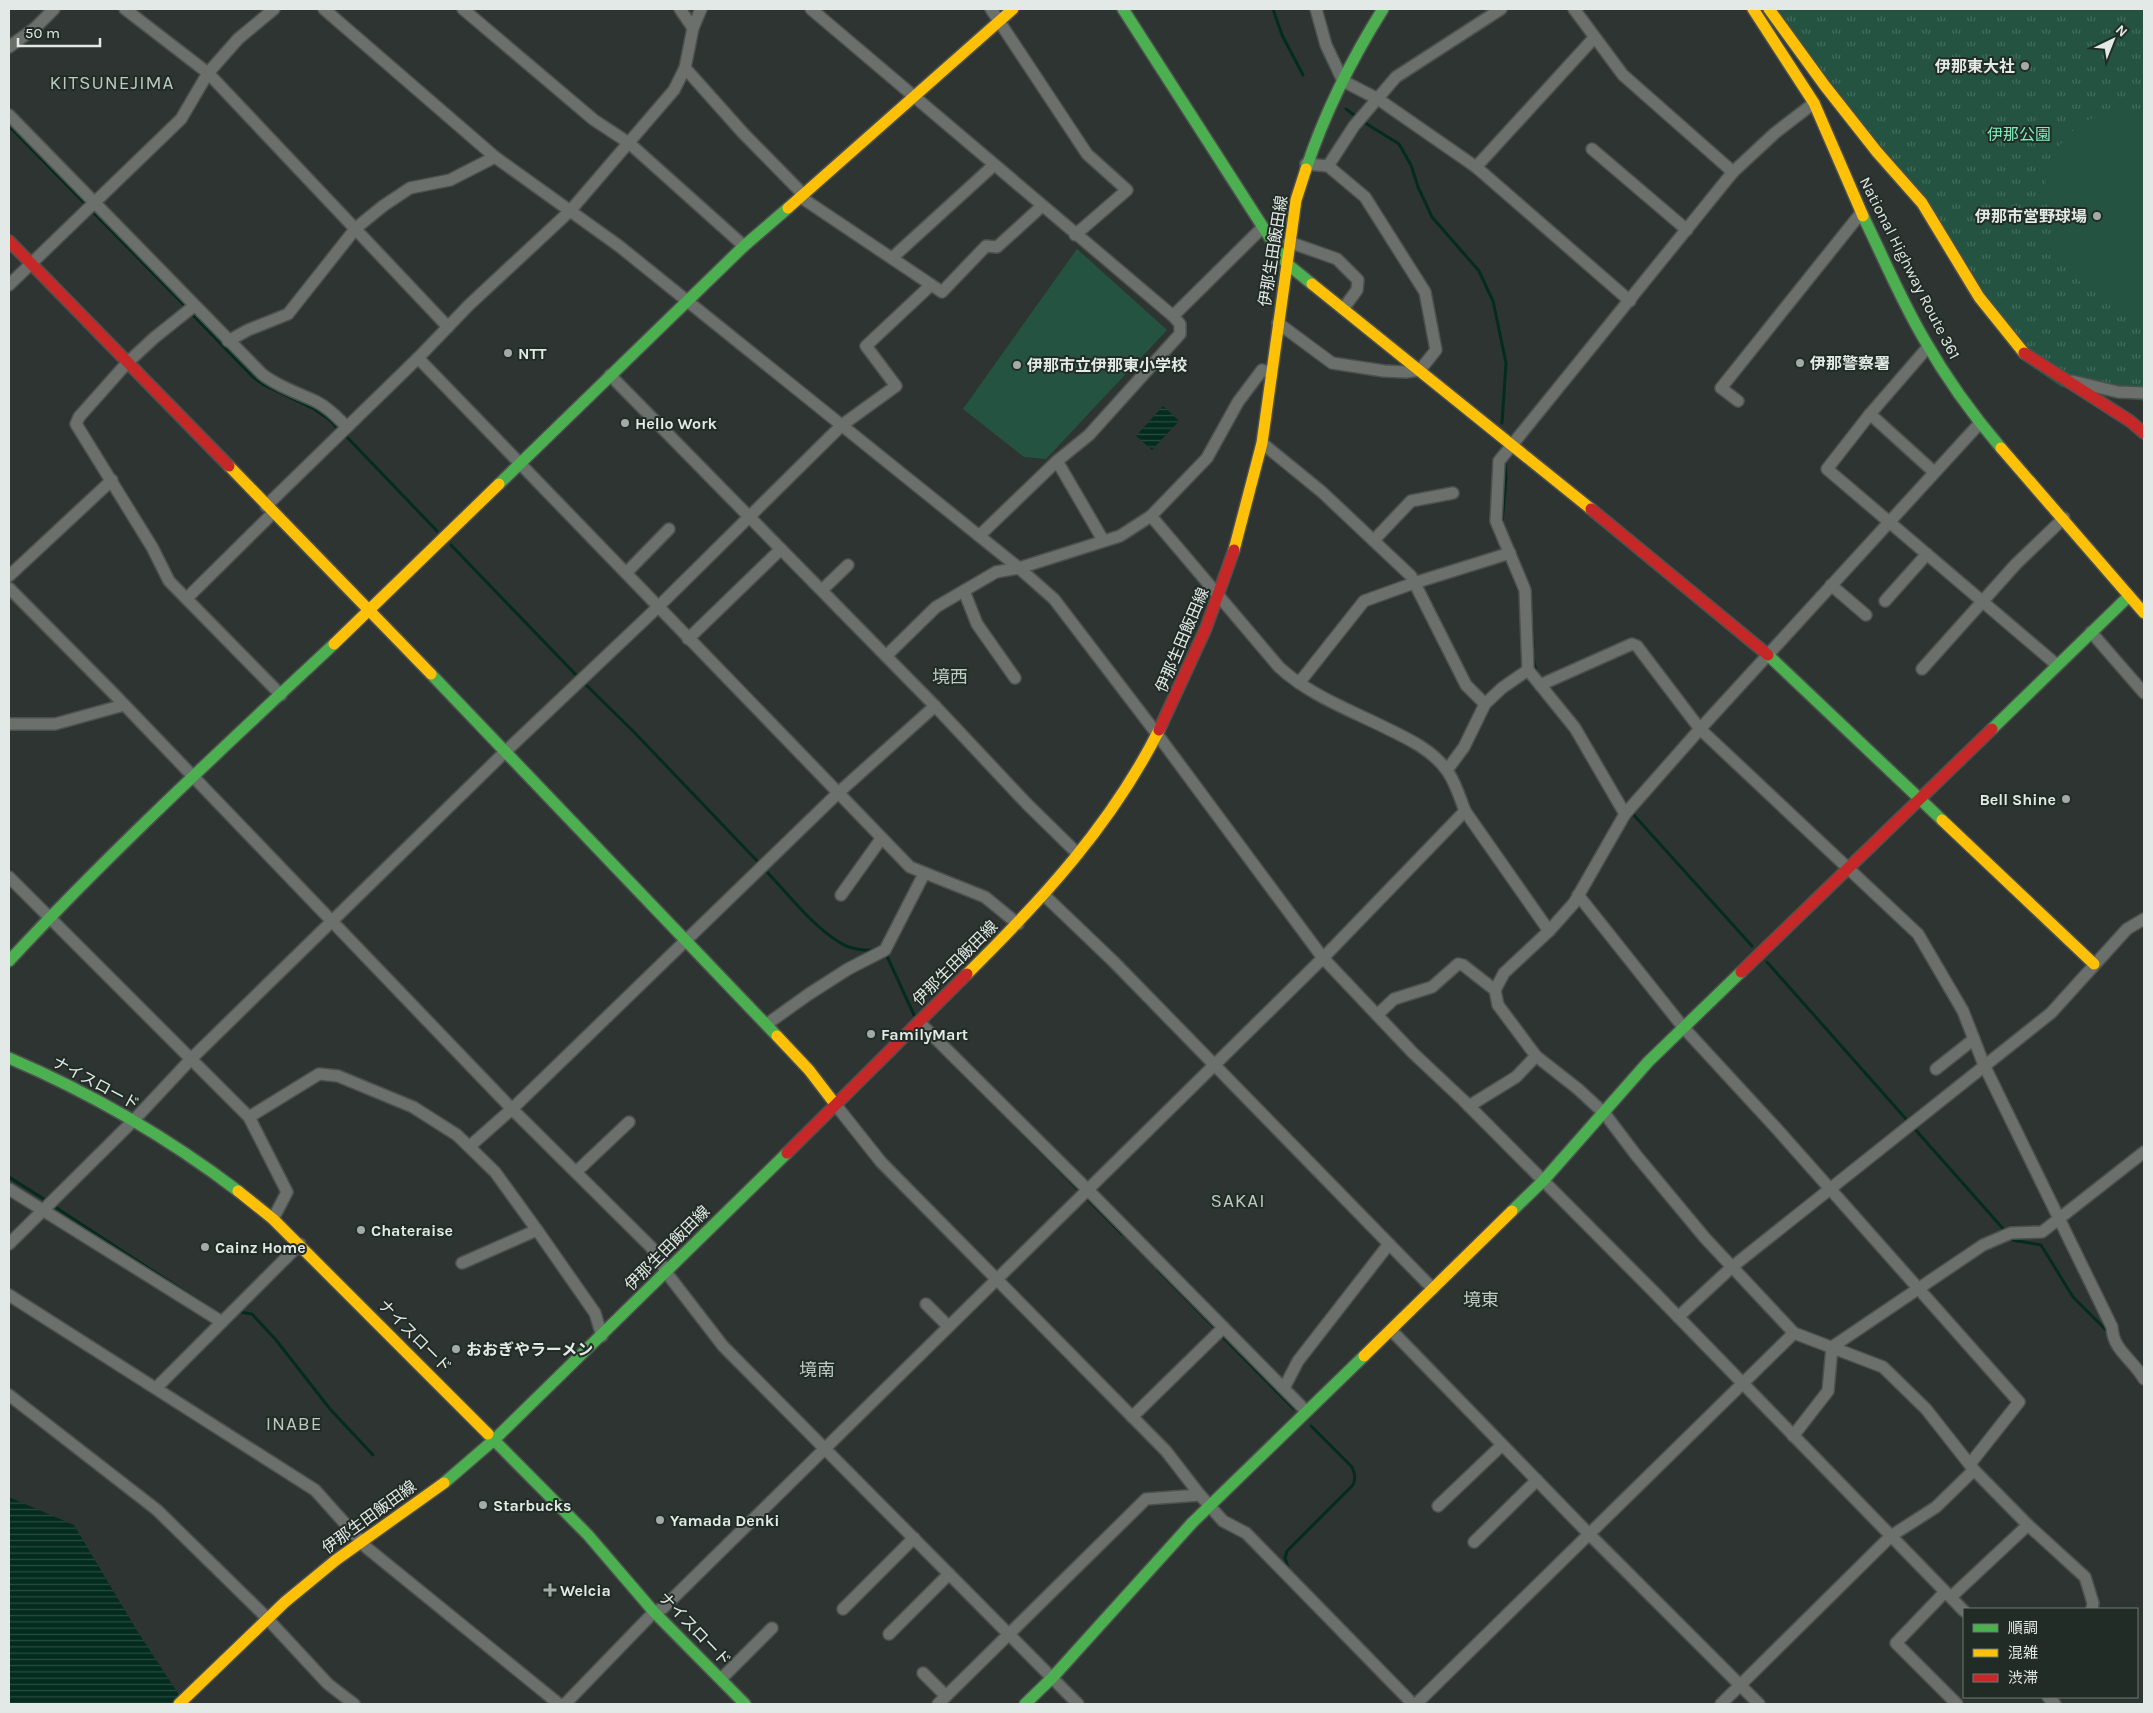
<svg xmlns="http://www.w3.org/2000/svg" width="2153" height="1713" font-family="Karla,'Noto Sans JP',sans-serif">
	<style>
		.park { fill: url(#park-tufts) }
		.pitch { fill: #245441 }
		.water { fill: url(#water-rules) }
		.lines { fill: none; stroke-linecap: round; stroke-linejoin: round }
		.stream { stroke: #042c1e; stroke-width: 3 }
		.street-casing { stroke: #4c514f; stroke-width: 14 }
		.fast-casing { stroke: #4c514f; stroke-width: 14 }
		.slow-casing { stroke: #4c514f; stroke-width: 14 }
		.jam-casing { stroke: #4c514f; stroke-width: 14 }
		.street { stroke: #6b706d; stroke-width: 11 }
		.fast { stroke: #4caf50; stroke-width: 11 }
		.slow { stroke: #ffc107; stroke-width: 11 }
		.jam { stroke: #c62828; stroke-width: 11 }
		.poi-dot { fill: #a4aaa7; stroke: #222c27; stroke-width: 2 }
		.labels { text-anchor: middle; dominant-baseline: central; stroke-width: 4; stroke-linejoin: round; paint-order: stroke }
		.poi-label { font-size: 16px; font-weight: bold; fill: #e3e9e6; stroke: #222c27; text-anchor: start }
		.park-label { font-size: 16px; fill: #80ecbc; stroke: #222c27 }
		.street-label { font-size: 16px; fill: #e3e9e6; stroke: #222c27 }
		.neighbourhood-label { font-size: 18px; fill: #bcc9c2; stroke: #222c27 }
		.quarter-label { font-size: 19px; letter-spacing: 1px; fill: #bcc9c2; stroke: #222c27 }
	</style>
	<defs>
		<pattern id="park-tufts" width="24" height="20" patternUnits="userSpaceOnUse" patternTransform="scale(1.25)"><rect width="24" height="20" fill="#245441"/><path d="M3 7l-1-3M5 7V3M7 7l1-3M15 17l-1-3M17 17v-4M19 17l1-3" fill="none" stroke="#446d5c"/></pattern>
		<pattern id="water-rules" width="6" height="5" patternUnits="userSpaceOnUse" patternTransform="scale(1.25)"><rect width="6" height="5" fill="#042c1e"/><path d="M0 2.5h6" fill="none" stroke="#284b3f"/></pattern>
	</defs>
	<rect width="100%" height="100%" fill="#2e3431"/>
	<path class="park" d="M 1769,9 L 2144,9 L 2144,401 L 2061,387 L 2021,359 L 1917,205 Z"/>
	<g class="pitch">
		<path d="M 2144,113 L 2144,312 C 2124,306 2098,297 2082,283 C 2056,262 2039,198 2048,166 C 2052,151 2071,130 2084,122 C 2096,114 2129,115 2144,113 Z"/>
		<path d="M 1077,249 L 1167,330 L 1046,459 L 1024,457 L 963,409 Z"/>
	</g>
	<g class="water">
		<path d="M 1163,406 L 1179,421 L 1152,450 L 1136,436 Z"/>
		<path d="M 9,1497 L 74,1525 L 136,1629 L 185,1704 L 9,1704 Z"/>
	</g>
	<g class="lines">
		<g class="stream">
			<path d="M 1273,9 L 1282,35 L 1303,75"/>
			<path d="M 1346,109 L 1357,117"/>
			<path d="M 1362,121 L 1399,144 L 1411,165 L 1418,187 L 1432,217 L 1479,271 L 1493,301 L 1506,363 L 1502,423"/>
			<path d="M 9,126 L 187,308"/>
			<path d="M 191,313 L 252,376 L 264,385 L 314,409 L 330,420 L 339,430"/>
			<path d="M 344,434 L 437,531"/>
			<path d="M 1502,523 L 1506,478 L 1505,463"/>
			<path d="M 451,545 L 579,678"/>
			<path d="M 1530,588 L 1533,647"/>
			<path d="M 1533,658 L 1536,671"/>
			<path d="M 583,682 L 633,731 L 760,864"/>
			<path d="M 1623,800 L 1632,813 L 1752,946"/>
			<path d="M 764,869 C 787,892 811,925 839,942 C 849,949 864,951 876,950"/>
			<path d="M 886,954 L 914,1015"/>
			<path d="M 1767,962 L 2006,1232"/>
			<path d="M 1016,1126 L 1122,1234"/>
			<path d="M 9,1177 L 47,1201"/>
			<path d="M 52,1205 L 208,1307"/>
			<path d="M 2010,1237 L 2012,1240 L 2041,1245 L 2073,1297 L 2110,1334"/>
			<path d="M 1158,1270 L 1217,1330"/>
			<path d="M 236,1313 L 240,1312 L 252,1314 L 276,1340 L 330,1409 L 373,1455"/>
			<path d="M 1221,1335 L 1294,1409"/>
			<path d="M 2136,1359 L 2144,1368"/>
			<path d="M 1288,1568 L 1285,1558 L 1287,1551 L 1353,1485 C 1356,1478 1355,1473 1352,1467 L 1311,1426"/>
			<path d="M 1375,1657 L 1417,1700"/>
		</g>
		<g class="street-casing">
			<g id="street">
				<path d="M 125,9 L 208,73 L 448,327"/>
				<path d="M 324,9 L 495,157 L 619,246 L 1019,568 L 1054,599 L 1157,734 L 1323,958 L 1413,1053 L 1463,1100 L 1654,1292 L 1964,1611"/>
				<path d="M 463,9 L 594,120 L 629,143 L 744,246"/>
				<path d="M 680,9 L 693,28"/>
				<path d="M 811,9 L 1173,316 L 1180,324 L 1180,334 L 1089,435 L 1057,461 L 979,536"/>
				<path d="M 991,9 L 1087,154 L 1127,190 L 1075,235"/>
				<path d="M 1316,9 L 1326,45 L 1343,81 L 1378,99 L 1476,167 L 1630,301"/>
				<path d="M 1574,9 L 1623,75 L 1733,172"/>
				<path d="M 9,47 L 35,28 L 54,9"/>
				<path d="M 685,68 L 743,133 L 798,189 L 805,200 L 942,292 L 986,246 L 997,247 L 1042,206"/>
				<path d="M 9,115 L 262,374 C 278,387 299,393 317,402 C 329,408 338,418 347,427"/>
				<path d="M 1592,149 L 1687,230"/>
				<path d="M 1306,164 L 1328,166 L 1354,126 L 1396,77 L 1501,9"/>
				<path d="M 1476,167 L 1594,38"/>
				<path d="M 1289,242 L 1337,259 L 1358,280 L 1357,290 L 1343,309"/>
				<path d="M 892,258 L 994,165"/>
				<path d="M 9,285 L 181,119 L 208,73 L 238,39 L 274,9"/>
				<path d="M 194,306 L 154,338 L 127,363 L 79,417 L 76,424 L 152,547 L 169,581 L 281,695"/>
				<path d="M 1173,316 L 1262,228"/>
				<path d="M 1278,323 L 1332,363 L 1384,371 L 1406,372 L 1420,370 L 1436,350 L 1425,292 L 1365,197 L 1328,166"/>
				<path d="M 228,341 L 248,330 L 288,314 L 356,228 L 383,206 L 410,188 L 450,180 L 495,157"/>
				<path d="M 1928,347 L 1870,414 L 1827,469 L 2057,665"/>
				<path d="M 418,358 L 910,867 L 985,897 L 1018,924"/>
				<path d="M 610,375 L 935,706 L 1027,804 L 1078,854"/>
				<path d="M 2072,381 L 2118,392 L 2144,393"/>
				<path d="M 1738,401 L 1721,388 L 1861,213"/>
				<path d="M 1870,414 L 1934,472"/>
				<path d="M 1262,443 L 1322,492 L 1411,576 L 1466,685 L 1485,704"/>
				<path d="M 1057,461 L 1103,540"/>
				<path d="M 266,506 L 418,358 L 469,305 L 570,211 L 674,90 L 685,68 L 693,28 L 701,9"/>
				<path d="M 1374,540 L 1411,501 L 1453,493"/>
				<path d="M 626,573 L 669,529"/>
				<path d="M 9,576 L 112,480"/>
				<path d="M 1831,585 L 1866,615"/>
				<path d="M 9,588 L 114,694 L 512,1109 L 651,1247 L 669,1276 L 723,1346 L 1078,1704"/>
				<path d="M 822,590 L 848,565"/>
				<path d="M 964,591 L 977,624 L 1015,678"/>
				<path d="M 187,598 L 273,513"/>
				<path d="M 1885,601 L 1927,554"/>
				<path d="M 2091,632 L 2144,693"/>
				<path d="M 688,639 L 781,549"/>
				<path d="M 886,656 L 936,607 L 996,572 L 1019,568 L 1120,536 L 1151,516 L 1207,458 L 1238,402 L 1262,370 L 1271,373"/>
				<path d="M 1922,669 L 2016,564 L 2064,518"/>
				<path d="M 1299,683 L 1364,601 L 1414,583 L 1510,553"/>
				<path d="M 1540,685 L 1632,644 L 1637,646 L 1700,729 L 1918,934 L 1963,1011 L 1984,1065 L 2112,1327 C 2113,1351 2133,1359 2144,1379"/>
				<path d="M 9,724 L 55,724 L 124,705"/>
				<path d="M 1447,770 L 1464,747 L 1485,704 L 1502,688 L 1528,670"/>
				<path d="M 1465,811 L 1549,931"/>
				<path d="M 1625,814 L 1575,728 L 1528,670 L 1525,590 L 1496,521 L 1499,461 L 1733,172 L 1775,133 L 1814,103"/>
				<path d="M 9,877 L 249,1117 L 287,1192 L 273,1219"/>
				<path d="M 841,895 L 881,839"/>
				<path d="M 1044,895 L 1114,962 L 1433,1289"/>
				<path d="M 1578,895 L 1683,1027 L 1777,1129 L 2019,1402 L 1970,1464"/>
				<path d="M 1495,990 L 1498,1005 L 1536,1056 L 1578,1089 L 1605,1114 L 1636,1155 L 1705,1238 L 1794,1333 L 1883,1367 L 1926,1409 L 1974,1470 L 2028,1525 L 2085,1577 L 2093,1603 L 2092,1609"/>
				<path d="M 1377,1015 L 1394,999 L 1432,987 L 1458,964 L 1463,965 L 1495,990 L 1504,973 L 1549,931 L 1574,903 L 1625,814 L 1700,729 L 1980,423"/>
				<path d="M 919,1022 L 1088,1190 L 1306,1411"/>
				<path d="M 767,1024 L 809,994 L 848,969 L 885,950 L 924,874"/>
				<path d="M 1936,1069 L 1974,1039"/>
				<path d="M 835,1104 L 881,1162 L 1166,1451 L 1200,1495"/>
				<path d="M 1469,1106 L 1516,1077 L 1536,1056"/>
				<path d="M 249,1117 L 319,1074 L 338,1076 L 413,1107 L 457,1135 L 495,1172 L 537,1230 L 595,1313 L 602,1336"/>
				<path d="M 470,1146 L 512,1109 L 838,793 L 935,706"/>
				<path d="M 576,1172 L 629,1122"/>
				<path d="M 9,1189 L 222,1322"/>
				<path d="M 9,1244 L 134,1120 L 192,1058 L 505,752 L 658,607 L 842,425 L 896,386 L 866,346 L 931,285"/>
				<path d="M 462,1263 L 537,1230"/>
				<path d="M 9,1295 L 315,1490 L 367,1548 L 559,1704"/>
				<path d="M 926,1304 L 948,1326"/>
				<path d="M 1678,1317 L 1732,1267 L 2051,1013 L 2127,929 L 2144,919"/>
				<path d="M 1391,1330 L 1590,1535 L 1759,1704"/>
				<path d="M 1832,1347 L 1983,1245 L 2011,1233 L 2042,1232 L 2144,1152"/>
				<path d="M 156,1388 L 300,1244"/>
				<path d="M 1284,1388 L 1298,1361 L 1389,1244"/>
				<path d="M 9,1395 L 157,1510 L 263,1614 L 328,1684 L 354,1704"/>
				<path d="M 1132,1417 L 1223,1328"/>
				<path d="M 1793,1436 L 1828,1391 L 1832,1347"/>
				<path d="M 1438,1506 L 1502,1445"/>
				<path d="M 1474,1542 L 1537,1480"/>
				<path d="M 1945,1592 L 1896,1643 L 1957,1704"/>
				<path d="M 1951,1597 L 2028,1525"/>
				<path d="M 843,1609 L 914,1538"/>
				<path d="M 889,1634 L 949,1574"/>
				<path d="M 923,1673 L 946,1696"/>
				<path d="M 721,1679 L 772,1628"/>
				<path d="M 2048,1697 L 2055,1704"/>
				<path d="M 565,1704 L 654,1612 L 663,1608 L 1323,958 L 1465,811 C 1460,798 1456,784 1448,772 C 1434,751 1409,739 1386,728 C 1350,710 1309,695 1279,667 L 1151,516"/>
				<path d="M 938,1704 L 1146,1499 L 1200,1495 L 1223,1521 L 1246,1533 L 1413,1704"/>
				<path d="M 1416,1704 L 1794,1333"/>
				<path d="M 1721,1704 L 1891,1536 L 1936,1507 L 1974,1470"/>
			</g>
		</g>
		<g class="fast-casing">
			<g id="fast">
				<path d="M 1123,9 L 1286,263 L 1312,284"/>
				<path d="M 1306,169 C 1325,112 1351,60 1383,9"/>
				<path d="M 1863,216 C 1883,257 1901,300 1924,339 C 1946,378 1972,414 2001,448"/>
				<path d="M 499,484 L 744,246 L 788,208"/>
				<path d="M 1768,655 L 1942,820"/>
				<path d="M 431,674 L 777,1036"/>
				<path d="M 1992,729 L 2129,596"/>
				<path d="M 9,961 C 112,850 224,747 334,644"/>
				<path d="M 9,1058 C 91,1093 167,1137 238,1191"/>
				<path d="M 1512,1211 L 1543,1181 L 1648,1062 L 1741,972"/>
				<path d="M 488,1434 L 588,1535 L 654,1612 L 745,1704"/>
				<path d="M 444,1483 L 495,1439 L 787,1153"/>
				<path d="M 1025,1704 L 1052,1678 L 1192,1523 L 1364,1356"/>
			</g>
		</g>
		<g class="slow-casing">
			<g id="slow">
				<path d="M 1753,9 L 1814,103 L 1863,216"/>
				<path d="M 1769,9 L 1825,86 L 1877,152 L 1922,203 L 1979,297 L 2024,353"/>
				<path d="M 788,208 L 1013,9"/>
				<path d="M 1312,284 L 1591,509"/>
				<path d="M 2001,448 L 2144,613"/>
				<path d="M 229,466 L 431,674"/>
				<path d="M 1234,550 L 1262,443 L 1296,200 L 1306,169"/>
				<path d="M 334,644 L 499,484"/>
				<path d="M 1942,820 L 2094,964"/>
				<path d="M 967,974 C 1041,901 1112,824 1159,730"/>
				<path d="M 777,1036 L 809,1070 L 835,1104"/>
				<path d="M 238,1191 L 273,1219 L 488,1434"/>
				<path d="M 1364,1356 L 1512,1211"/>
				<path d="M 179,1704 L 285,1602 L 336,1560 L 444,1483"/>
			</g>
		</g>
		<g class="jam-casing">
			<g id="jam">
				<path d="M 9,241 L 229,466"/>
				<path d="M 2024,353 L 2130,421 L 2144,433"/>
				<path d="M 1591,509 L 1768,655"/>
				<path d="M 1159,730 L 1206,628 L 1234,550"/>
				<path d="M 1741,972 L 1992,729"/>
				<path d="M 787,1153 L 967,974"/>
			</g>
		</g>
		<use href="#street" class="street"/>
		<use href="#fast" class="fast"/>
		<use href="#slow" class="slow"/>
		<use href="#jam" class="jam"/>
	</g>
	<g class="poi-dot">
		<circle cx="2025" cy="66" r="5"/>
		<circle cx="2097" cy="216" r="5"/>
		<circle cx="508" cy="353" r="5"/>
		<circle cx="1800" cy="363" r="5"/>
		<circle cx="1017" cy="365" r="5"/>
		<circle cx="625" cy="423" r="5"/>
		<circle cx="2066" cy="799" r="5"/>
		<circle cx="871" cy="1034" r="5"/>
		<circle cx="361" cy="1230" r="5"/>
		<circle cx="205" cy="1247" r="5"/>
		<circle cx="456" cy="1349" r="5"/>
		<circle cx="483" cy="1505" r="5"/>
		<circle cx="660" cy="1520" r="5"/>
		<path d="M547.5 1582.5h5v5h5v5h-5v5h-5v-5h-5v-5h5z"/>
	</g>
	<g class="labels">
		<g class="poi-label">
			<text x="2015" y="66" text-anchor="end">伊那東大社</text>
			<text x="2087" y="216" text-anchor="end">伊那市営野球場</text>
			<text x="518" y="353">NTT</text>
			<text x="1810" y="363">伊那警察署</text>
			<text x="1027" y="365">伊那市立伊那東小学校</text>
			<text x="635" y="423">Hello Work</text>
			<text x="2056" y="799" text-anchor="end">Bell Shine</text>
			<text x="881" y="1034">FamilyMart</text>
			<text x="371" y="1230">Chateraise</text>
			<text x="215" y="1247">Cainz Home</text>
			<text x="466" y="1349">おおぎやラーメン</text>
			<text x="493" y="1505">Starbucks</text>
			<text x="670" y="1520">Yamada Denki</text>
			<text x="560" y="1590">Welcia</text>
		</g>
		<g class="park-label">
			<text x="2019" y="134">伊那公園</text>
		</g>
		<g class="street-label">
			<text transform="translate(1273 251) rotate(-81)">伊那生田飯田線</text>
			<text transform="translate(1910 268) rotate(63)">National Highway Route 361</text>
			<text transform="translate(1182 640) rotate(-67)">伊那生田飯田線</text>
			<text transform="translate(955 963) rotate(-45)">伊那生田飯田線</text>
			<text transform="translate(96 1083) rotate(28)">ナイスロード</text>
			<text transform="translate(667 1248) rotate(-45)">伊那生田飯田線</text>
			<text transform="translate(415 1336) rotate(45)">ナイスロード</text>
			<text transform="translate(369 1517) rotate(-36)">伊那生田飯田線</text>
			<text transform="translate(695 1629) rotate(46)">ナイスロード</text>
		</g>
		<g class="neighbourhood-label">
			<text x="950" y="677">境西</text>
			<text x="1481" y="1300">境東</text>
			<text x="817" y="1370">境南</text>
		</g>
		<g class="quarter-label">
			<text x="112" y="83">KITSUNEJIMA</text>
			<text x="1238" y="1201">SAKAI</text>
			<text x="294" y="1424">INABE</text>
		</g>
	</g>
	<rect width="2153" height="1713" fill="none" stroke="#e3e9e6" stroke-width="20"/>
	<rect x="1963" y="1608" width="175" height="90" fill="#222c27" stroke="#6f7873"/>
	<rect x="1973" y="1624" width="25" height="8" fill="#4caf50" stroke="#6f7873"/>
	<text x="2008" y="1633" font-size="15" fill="#e3e9e6">順調</text>
	<rect x="1973" y="1649" width="25" height="8" fill="#ffc107" stroke="#6f7873"/>
	<text x="2008" y="1658" font-size="15" fill="#e3e9e6">混雑</text>
	<rect x="1973" y="1674" width="25" height="8" fill="#c62828" stroke="#6f7873"/>
	<text x="2008" y="1683" font-size="15" fill="#e3e9e6">渋滞</text>
	<g transform="translate(2113 40) rotate(43)" stroke="#222c27" stroke-width="4" paint-order="stroke">
	<path d="M0-4L9 19L0 12L-9 19Z" fill="#e3e9e6"/>
	<text y="-8" font-size="14" font-weight="bold" text-anchor="middle" fill="#e3e9e6">N</text>
	</g>
	<path d="M18 38v8h82v-8" fill="none" stroke="#e3e9e6" stroke-width="2.5"/>
	<text x="25" y="38" font-size="15" fill="#e3e9e6" stroke="#222c27" stroke-width="4" paint-order="stroke">50 m</text>
</svg>
